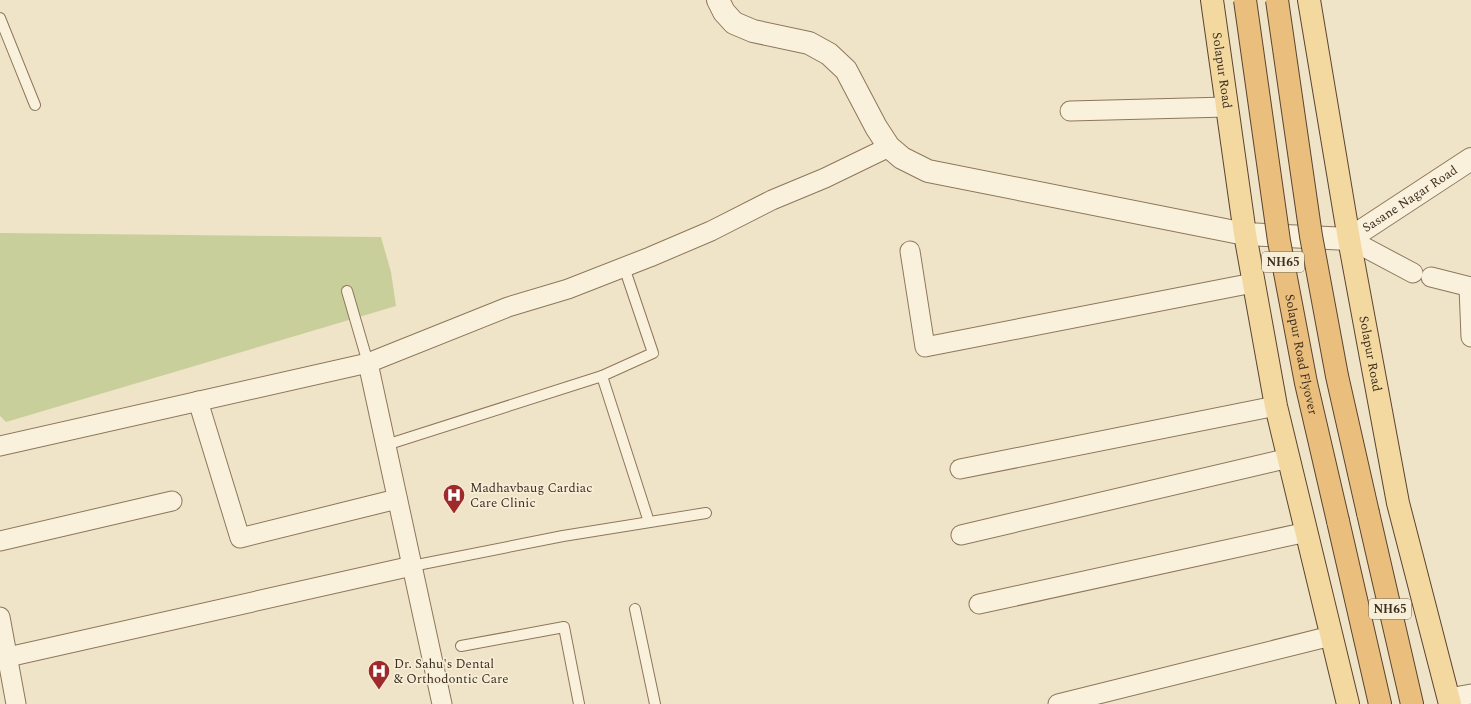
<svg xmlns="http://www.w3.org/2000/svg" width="1471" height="704" font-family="Spectral,serif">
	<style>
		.park { fill: #c9cf9b }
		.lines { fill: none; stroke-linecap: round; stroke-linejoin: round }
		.service-casing { stroke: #8d765c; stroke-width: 12 }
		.minor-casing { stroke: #8d765c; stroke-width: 21 }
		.tertiary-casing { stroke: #8d765c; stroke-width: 24 }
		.primary-casing { stroke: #5b4430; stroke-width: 24 }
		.trunk-casing { stroke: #5b4430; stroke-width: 24 }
		.service { stroke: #faf1dc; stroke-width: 10 }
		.minor { stroke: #faf1dc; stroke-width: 19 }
		.tertiary { stroke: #faf1dc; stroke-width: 22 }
		.primary { stroke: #f3d9a0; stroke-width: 22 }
		.trunk { stroke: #eabe7c; stroke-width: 22 }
		.trunk-bridge-casing { stroke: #5b4430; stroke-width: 24; stroke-linecap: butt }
		.trunk-bridge { stroke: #eabe7c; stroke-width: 22 }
		.labels { text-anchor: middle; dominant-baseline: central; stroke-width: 3.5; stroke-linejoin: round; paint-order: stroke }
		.shield { fill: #f7eed8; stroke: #756857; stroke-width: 1 }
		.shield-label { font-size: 12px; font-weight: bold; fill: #3d2e20 }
		.street-label { font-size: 13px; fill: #3d2e20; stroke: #f7eed8 }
		.poi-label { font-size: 13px; fill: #3d2e20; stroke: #f7eed8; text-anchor: start }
	</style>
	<rect width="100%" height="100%" fill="#f0e4c8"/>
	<path class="park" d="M 0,233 L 381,237 L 391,272 L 396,306 L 6,422 L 0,416 Z"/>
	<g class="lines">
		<g class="service-casing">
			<g id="service">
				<path d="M 0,18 L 35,105"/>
				<path d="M 347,291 L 368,363"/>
				<path d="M 602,376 L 653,353 L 624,267"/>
				<path d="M 386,445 L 602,376 L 649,522"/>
				<path d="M 412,566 L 563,536 L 706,513"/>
				<path d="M 635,609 L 655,704"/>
				<path d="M 461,646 L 564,627 L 579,704"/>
			</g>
		</g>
		<g class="minor-casing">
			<g id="minor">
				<path d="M 1070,111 L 1227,107"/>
				<path d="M 1349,239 L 1413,273"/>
				<path d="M 910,251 L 925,347 L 1253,283"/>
				<path d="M 1431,277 L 1471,287"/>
				<path d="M 1469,287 L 1471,337"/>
				<path d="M 368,363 L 442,704"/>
				<path d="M 198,401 L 240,538 L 397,499"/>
				<path d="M 0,446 L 368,363 L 508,307 L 568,289 L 650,257 L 711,231 L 772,200 L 825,178 L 889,147"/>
				<path d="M 960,469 L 1276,406"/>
				<path d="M 961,535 L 1289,458"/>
				<path d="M 0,541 L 172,501"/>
				<path d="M 979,604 L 1307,532"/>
				<path d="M 0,617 L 16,704"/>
				<path d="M 8,657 L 412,566"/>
				<path d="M 1449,698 L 1471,694"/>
				<path d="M 1058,704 L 1331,636"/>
			</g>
		</g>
		<g class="tertiary-casing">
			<g id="tertiary">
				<path id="s1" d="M 718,0 L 724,12 L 734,23 L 753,31 L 809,43 L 829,54 L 846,70 L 876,127 L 889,147 L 902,158 L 928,171 L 1245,234 L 1349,239 L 1471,159"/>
			</g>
		</g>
		<g class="primary-casing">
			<g id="primary">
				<path id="s2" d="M 1212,0 L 1245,234 L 1276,406 L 1348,704"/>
				<path id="s3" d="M 1309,0 L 1349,239 L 1398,503 L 1450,704"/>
			</g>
		</g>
		<g class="trunk-casing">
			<g id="trunk">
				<path d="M 1368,513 L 1412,704"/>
				<path d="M 1338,521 L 1380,704"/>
			</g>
		</g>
		<use href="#service" class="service"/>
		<use href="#minor" class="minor"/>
		<use href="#tertiary" class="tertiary"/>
		<use href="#primary" class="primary"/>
		<use href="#trunk" class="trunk"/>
		<g class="trunk-bridge-casing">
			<g id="trunk-bridge">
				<path id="s4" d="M 1245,0 L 1279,241 L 1306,383 L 1338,521"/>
				<path d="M 1277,0 L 1311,236 L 1337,376 L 1368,513"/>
			</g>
		</g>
		<use href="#trunk-bridge" class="trunk-bridge"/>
	</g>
	<defs>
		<g id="hospital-pin" transform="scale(1.15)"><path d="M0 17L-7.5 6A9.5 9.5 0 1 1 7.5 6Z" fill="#9e2a2b" stroke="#f7eed8"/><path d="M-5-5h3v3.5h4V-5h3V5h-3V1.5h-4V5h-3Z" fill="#fff"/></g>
	</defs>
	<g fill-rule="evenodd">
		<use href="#hospital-pin" x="454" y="495"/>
		<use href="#hospital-pin" x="379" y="671"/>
	</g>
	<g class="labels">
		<g class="shield">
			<rect x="1262" y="252" width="42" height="20" rx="3"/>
			<rect x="1369" y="599" width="42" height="20" rx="3"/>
		</g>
		<g class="shield-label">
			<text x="1283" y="262">NH65</text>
			<text x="1390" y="609">NH65</text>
		</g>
		<g class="street-label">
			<text stroke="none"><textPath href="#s2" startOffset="71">Solapur Road</textPath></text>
			<text stroke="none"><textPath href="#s1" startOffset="787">Sasane Nagar Road</textPath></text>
			<text stroke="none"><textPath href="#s4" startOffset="359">Solapur Road Flyover</textPath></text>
			<text stroke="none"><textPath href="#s3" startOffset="359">Solapur Road</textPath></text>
		</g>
		<g class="poi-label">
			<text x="470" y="488">Madhavbaug Cardiac<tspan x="470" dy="15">Care Clinic</tspan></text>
			<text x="394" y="664">Dr. Sahu's Dental<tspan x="394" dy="15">&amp; Orthodontic Care</tspan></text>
		</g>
	</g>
</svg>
